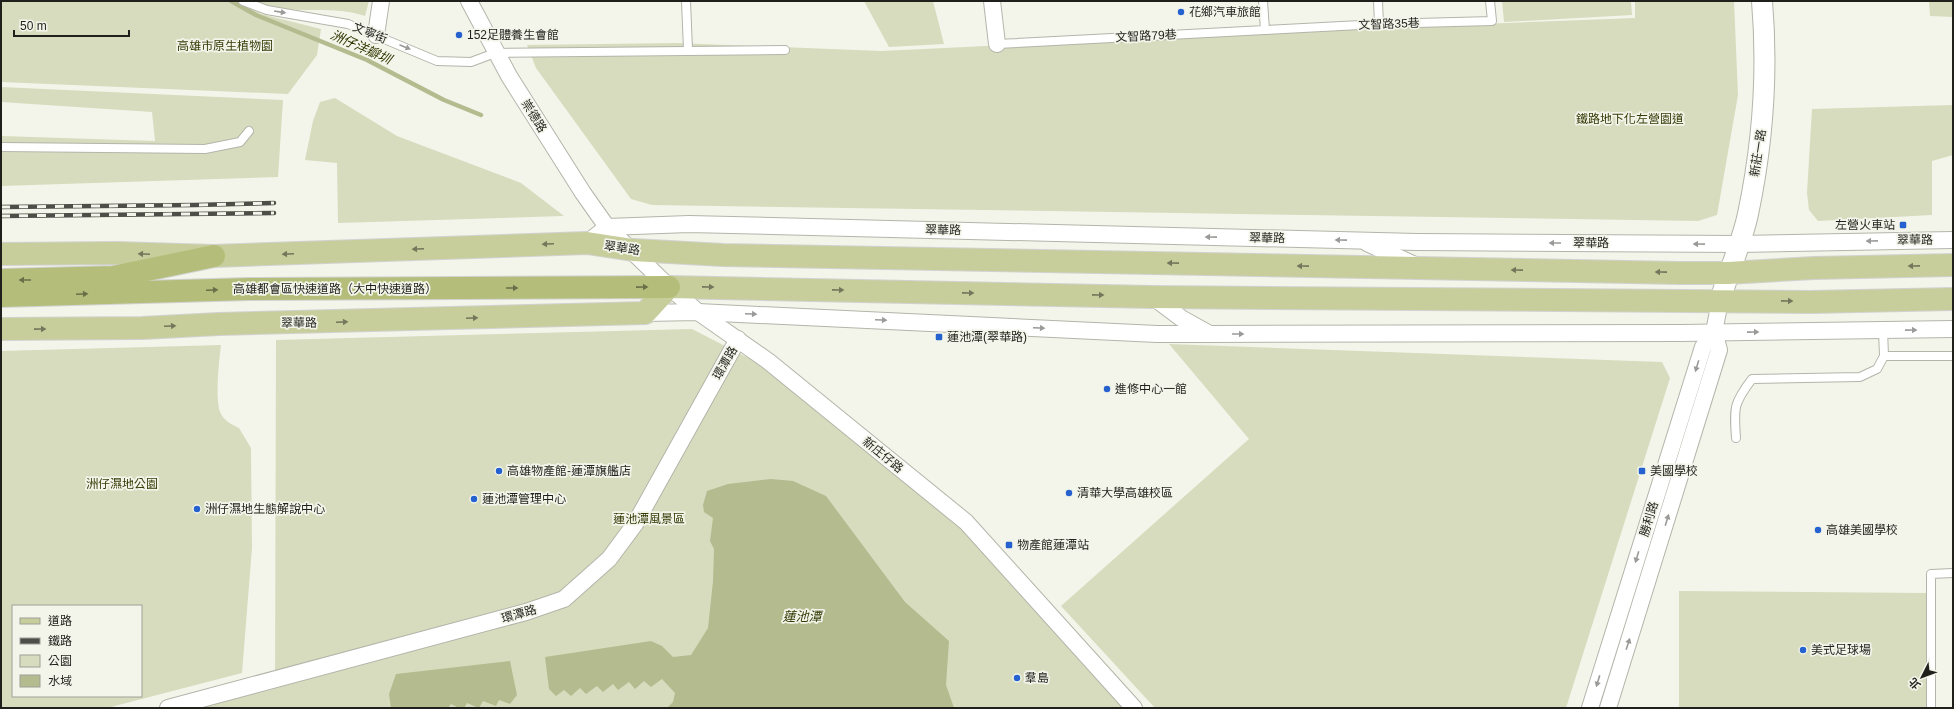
<svg xmlns="http://www.w3.org/2000/svg" width="1954" height="709" font-family="Arial,'Noto Sans TC',sans-serif">
	<style>
		.green { fill: #d7dcbe; fill-rule: evenodd }
		.water { fill: #b3bb8f }
		.lines { fill: none; stroke-linecap: round; stroke-linejoin: round }
		.stream { stroke: #b3bb8f; stroke-width: 4.5 }
		.service-casing { stroke: #b3b5aa; stroke-width: 10 }
		.minor-casing { stroke: #b3b5aa; stroke-width: 18 }
		.tertiary-casing { stroke: #b3b5aa; stroke-width: 22 }
		.primary-casing { stroke: #d2d2d1; stroke-width: 24 }
		.trunk-casing { stroke: #d2d2d1; stroke-width: 24 }
		.service { stroke: #fff; stroke-width: 8 }
		.minor { stroke: #fff; stroke-width: 16 }
		.tertiary { stroke: #fff; stroke-width: 20 }
		.primary { stroke: #c7ce9b; stroke-width: 22 }
		.trunk { stroke: #b4be7a; stroke-width: 22 }
		.rail-casing { stroke: #4d4e48; stroke-width: 4.5 }
		.rail { stroke: #f3f5ea; stroke-width: 3; stroke-dasharray: 9; stroke-linecap: butt }
		.oneway { fill: #9a9b98 }
		.oneway2 { fill: #73775b }
		.oneway3 { fill: #6a6f4a }
		.poi-dot { fill: #2562cf; stroke: #f3f5ea; stroke-width: 1.5 }
		.labels { text-anchor: middle; dominant-baseline: central; stroke-width: 3.5; stroke-linejoin: round; paint-order: stroke }
		.poi-label { font-size: 12px; fill: #1f201b; stroke: #f3f5ea; text-anchor: start }
		.street-label { font-size: 12px; fill: #1f201b; stroke: #f3f5ea }
		.park-label { font-size: 12px; fill: #363b06; stroke: #f3f5ea }
		.water-label { font-size: 13px; font-style: italic; fill: #313701; stroke: #f3f5ea }
	</style>
	<rect width="100%" height="100%" fill="#f3f5ea"/>
	<g class="green">
		<path d="M 1,1 L 238,1 L 261,14 L 321,29 L 317,55 L 288,94 L 1,82 Z"/>
		<path d="M 254,1 L 369,1 L 365,16 C 329,3 289,18 254,1 Z"/>
		<path d="M 864,1 L 933,1 L 944,44 L 889,47 Z"/>
		<path d="M 1502,1 L 1631,1 L 1632,15 L 1504,22 Z"/>
		<path d="M 1635,1 L 1734,1 L 1738,95 L 1717,215 L 1698,221 L 652,205 L 631,199 L 536,68 L 527,45 L 677,43 L 881,51 L 1279,32 L 1635,18 Z"/>
		<path d="M 1929,1 L 1953,1 L 1953,17 L 1930,16 Z"/>
		<path d="M 1,87 L 283,100 L 278,177 L 1,186 L 1,136 L 155,141 L 152,112 L 1,102 Z"/>
		<path d="M 335,98 L 397,136 L 521,183 L 564,216 L 338,223 L 337,163 L 305,160 L 313,121 L 320,102 Z"/>
		<path d="M 1953,105 L 1953,155 L 1932,161 L 1932,215 L 1818,221 L 1809,210 L 1807,193 L 1812,109 Z"/>
		<path d="M 692,329 L 758,363 L 945,512 L 974,540 L 1125,708 L 198,708 L 275,688 L 276,340 Z"/>
		<path d="M 1169,344 L 1662,362 L 1670,378 L 1566,708 L 1155,708 L 1061,606 L 1249,439 Z"/>
		<path d="M 221,345 C 219,361 215,397 220,412 C 223,420 232,425 239,428 L 251,448 L 252,548 L 242,673 L 107,708 L 1,708 L 1,351 ZM 13,606 L 141,606 L 141,696 L 13,696 Z"/>
		<path d="M 1679,591 L 1926,593 L 1926,708 L 1679,708 Z"/>
	</g>
	<g class="water">
		<path d="M 771,479 L 793,481 L 826,496 L 905,602 L 949,641 L 946,685 L 954,708 L 667,708 L 673,702 L 675,693 L 662,679 L 651,687 L 644,681 L 635,689 L 629,682 L 618,690 L 613,684 L 603,692 L 597,686 L 586,694 L 580,688 L 571,696 L 564,690 L 556,696 L 549,689 L 545,657 L 651,641 L 662,646 L 673,657 L 691,655 L 708,628 L 713,581 L 714,549 L 710,541 L 713,518 L 704,512 L 703,505 L 707,491 L 728,484 Z"/>
		<path d="M 510,661 L 517,695 L 510,704 L 499,700 L 496,706 L 483,701 L 479,708 L 467,703 L 464,708 L 459,708 L 451,704 L 448,708 L 391,708 L 389,694 L 396,674 Z"/>
	</g>
	<g class="lines">
		<path class="stream" d="M 231,1 L 256,15 L 367,60 L 444,100 L 481,115"/>
		<g class="service-casing">
			<g id="service">
				<path d="M 243,1 L 267,10 L 348,24 L 437,61 L 471,62 L 495,53 L 785,50"/>
				<path d="M 686,1 L 688,50"/>
				<path d="M 1378,1 L 1379,24"/>
				<path d="M 1265,30 L 1379,24 L 1492,21 L 1490,1"/>
				<path d="M 997,44 L 1265,30 L 1263,1"/>
				<path d="M 1,147 L 205,149 L 240,142 L 249,131"/>
				<path d="M 1884,356 L 1953,356"/>
				<path d="M 1736,438 C 1734,408 1733,404 1752,379 L 1860,377 L 1877,369 L 1884,356 L 1883,330"/>
				<path d="M 1931,708 L 1931,574 L 1953,573"/>
			</g>
		</g>
		<g class="minor-casing">
			<g id="minor">
				<path d="M 469,1 L 509,76 L 583,193 L 607,227 L 669,287 L 698,312 L 768,361 L 966,522 L 1134,708"/>
				<path d="M 992,1 L 997,44"/>
				<path d="M 376,35 L 381,1"/>
				<path d="M 587,243 L 607,227 L 689,224 L 1417,242 L 1738,244 L 1953,240"/>
				<path d="M 1367,243 L 1417,266"/>
				<path d="M 1153,297 L 1181,318 L 1208,333"/>
				<path d="M 645,313 L 698,312 L 1157,334 L 1209,334 L 1681,333 L 1953,329"/>
				<path d="M 168,708 L 526,612 L 564,599 L 609,559 L 635,524 L 738,339"/>
				<path d="M 1590,708 L 1703,347 L 1714,332"/>
				<path d="M 1608,708 L 1719,350 L 1714,332 L 1720,301"/>
			</g>
		</g>
		<g class="tertiary-casing">
			<path id="tertiary" d="M 1720,301 C 1728,272 1742,243 1748,214 C 1763,143 1768,72 1762,1"/>
		</g>
		<g class="primary-casing">
			<g id="primary">
				<path d="M 1,254 L 116,253 L 214,256 L 587,243 L 633,250 L 723,255 L 1680,273 L 1728,273 L 1814,268 L 1953,265"/>
				<path d="M 1,329 L 142,328 L 219,324 L 645,313 L 669,287 L 1153,297 L 1811,302 L 1953,299"/>
			</g>
		</g>
		<g class="trunk-casing">
			<g id="trunk">
				<path d="M 1,280 L 113,277 L 214,256"/>
				<path d="M 1,296 L 249,289 L 669,287"/>
			</g>
		</g>
		<use href="#service" class="service"/>
		<use href="#minor" class="minor"/>
		<use href="#tertiary" class="tertiary"/>
		<use href="#primary" class="primary"/>
		<use href="#trunk" class="trunk"/>
		<g class="rail-casing">
			<g id="rail">
				<path d="M 1,207 L 195,205 L 274,203"/>
				<path d="M 1,216 L 274,213"/>
			</g>
		</g>
		<use href="#rail" class="rail"/>
	</g>
	<defs><path id="oneway-solid" d="M-6-.8H1V-3.2L6.5 0L1 3.2V.8H-6Z"/></defs>
	<g class="oneway">
		<use href="#oneway-solid" transform="translate(280 12) rotate(9)"/>
		<use href="#oneway-solid" transform="translate(405 47) rotate(23)"/>
		<use href="#oneway-solid" transform="translate(1211 237) rotate(-179)"/>
		<use href="#oneway-solid" transform="translate(1341 240) rotate(-179)"/>
		<use href="#oneway-solid" transform="translate(1872 241) rotate(179)"/>
		<use href="#oneway-solid" transform="translate(1555 243) rotate(-180)"/>
		<use href="#oneway-solid" transform="translate(1699 244) rotate(-179)"/>
		<use href="#oneway-solid" transform="translate(751 314) rotate(3)"/>
		<use href="#oneway-solid" transform="translate(881 320) rotate(3)"/>
		<use href="#oneway-solid" transform="translate(1039 328) rotate(3)"/>
		<use href="#oneway-solid" transform="translate(1911 330) rotate(-1)"/>
		<use href="#oneway-solid" transform="translate(1753 332) rotate(-1)"/>
		<use href="#oneway-solid" transform="translate(1238 334)"/>
		<use href="#oneway-solid" transform="translate(1697 366) rotate(107)"/>
		<use href="#oneway-solid" transform="translate(1667 520) rotate(-73)"/>
		<use href="#oneway-solid" transform="translate(1637 557) rotate(107)"/>
		<use href="#oneway-solid" transform="translate(1628 644) rotate(-72)"/>
		<use href="#oneway-solid" transform="translate(1598 681) rotate(107)"/>
	</g>
	<g class="oneway2">
		<use href="#oneway-solid" transform="translate(548 244) rotate(178)"/>
		<use href="#oneway-solid" transform="translate(418 249) rotate(178)"/>
		<use href="#oneway-solid" transform="translate(144 254) rotate(-178)"/>
		<use href="#oneway-solid" transform="translate(288 254) rotate(178)"/>
		<use href="#oneway-solid" transform="translate(1173 263) rotate(-179)"/>
		<use href="#oneway-solid" transform="translate(1303 266) rotate(-179)"/>
		<use href="#oneway-solid" transform="translate(1914 266) rotate(179)"/>
		<use href="#oneway-solid" transform="translate(1517 270) rotate(-179)"/>
		<use href="#oneway-solid" transform="translate(1661 272) rotate(-179)"/>
		<use href="#oneway-solid" transform="translate(708 287) rotate(1)"/>
		<use href="#oneway-solid" transform="translate(838 290) rotate(1)"/>
		<use href="#oneway-solid" transform="translate(968 293) rotate(1)"/>
		<use href="#oneway-solid" transform="translate(1098 295) rotate(1)"/>
		<use href="#oneway-solid" transform="translate(1787 301) rotate(1)"/>
		<use href="#oneway-solid" transform="translate(472 318) rotate(-2)"/>
		<use href="#oneway-solid" transform="translate(342 322) rotate(-2)"/>
		<use href="#oneway-solid" transform="translate(170 326) rotate(-3)"/>
		<use href="#oneway-solid" transform="translate(40 329) rotate(-1)"/>
	</g>
	<g class="oneway3">
		<use href="#oneway-solid" transform="translate(25 280) rotate(180)"/>
		<use href="#oneway-solid" transform="translate(642 287) rotate(-1)"/>
		<use href="#oneway-solid" transform="translate(512 288)"/>
		<use href="#oneway-solid" transform="translate(212 290) rotate(-2)"/>
		<use href="#oneway-solid" transform="translate(82 294) rotate(-2)"/>
	</g>
	<g class="poi-dot">
		<circle cx="1181" cy="12" r="4"/>
		<circle cx="459" cy="35" r="4"/>
		<rect x="1899" y="221" width="8" height="8" rx="2"/>
		<rect x="935" y="333" width="8" height="8" rx="2"/>
		<circle cx="1107" cy="389" r="4"/>
		<circle cx="499" cy="471" r="4"/>
		<rect x="1638" y="467" width="8" height="8" rx="2"/>
		<circle cx="1069" cy="493" r="4"/>
		<circle cx="474" cy="499" r="4"/>
		<circle cx="197" cy="509" r="4"/>
		<circle cx="1818" cy="530" r="4"/>
		<rect x="1005" y="541" width="8" height="8" rx="2"/>
		<circle cx="1803" cy="650" r="4"/>
		<circle cx="1017" cy="678" r="4"/>
	</g>
	<g class="labels">
		<g class="poi-label">
			<text x="1189" y="12">花鄉汽車旅館</text>
			<text x="467" y="35">152足體養生會館</text>
			<text x="1895" y="225" text-anchor="end">左營火車站</text>
			<text x="947" y="337">蓮池潭(翠華路)</text>
			<text x="1115" y="389">進修中心一館</text>
			<text x="507" y="471">高雄物產館-蓮潭旗艦店</text>
			<text x="1650" y="471">美國學校</text>
			<text x="1077" y="493">清華大學高雄校區</text>
			<text x="482" y="499">蓮池潭管理中心</text>
			<text x="205" y="509">洲仔濕地生態解說中心</text>
			<text x="1826" y="530">高雄美國學校</text>
			<text x="1017" y="545">物產館蓮潭站</text>
			<text x="1811" y="650">美式足球場</text>
			<text x="1025" y="678">羣島</text>
		</g>
		<g class="street-label">
			<text transform="translate(1389 24) rotate(-2)">文智路35巷</text>
			<text transform="translate(370 33) rotate(22)">文寧街</text>
			<text transform="translate(1146 36) rotate(-3)">文智路79巷</text>
			<text transform="translate(534 116) rotate(58)">崇德路</text>
			<text transform="translate(1758 153) rotate(-81)">新莊一路</text>
			<text transform="translate(943 230) rotate(1)">翠華路</text>
			<text transform="translate(1267 238) rotate(1)">翠華路</text>
			<text transform="translate(1915 240) rotate(-1)">翠華路</text>
			<text x="1591" y="243">翠華路</text>
			<text transform="translate(622 248) rotate(8)">翠華路</text>
			<text x="335" y="289">高雄都會區快速道路（大中快速道路）</text>
			<text transform="translate(299 323) rotate(-1)">翠華路</text>
			<text transform="translate(725 363) rotate(-60)">環潭路</text>
			<text transform="translate(883 455) rotate(39)">新庄仔路</text>
			<text transform="translate(1649 519) rotate(-73)">勝利路</text>
			<text transform="translate(519 614) rotate(-16)">環潭路</text>
		</g>
		<g class="park-label">
			<text x="225" y="46">高雄市原生植物園</text>
			<text x="1630" y="119">鐵路地下化左營園道</text>
			<text x="122" y="484">洲仔濕地公園</text>
			<text x="649" y="519">蓮池潭風景區</text>
		</g>
		<g class="water-label">
			<text transform="translate(361 47) rotate(24)">洲仔洋瓣圳</text>
			<text x="802" y="616">蓮池潭</text>
		</g>
	</g>
	<rect width="1954" height="709" fill="none" stroke="#1f201b" stroke-width="4"/>
	<rect x="12" y="605" width="130" height="92" fill="#f3f5ea" stroke="#9ea097"/>
	<rect x="20" y="618" width="20" height="6" fill="#c7ce9b" stroke="#9ea097"/>
	<text x="48" y="625" font-size="12" fill="#1f201b">道路</text>
	<rect x="20" y="638" width="20" height="6" fill="#4d4e48" stroke="#9ea097"/>
	<text x="48" y="645" font-size="12" fill="#1f201b">鐵路</text>
	<rect x="20" y="655" width="20" height="12" fill="#d7dcbe" stroke="#9ea097"/>
	<text x="48" y="665" font-size="12" fill="#1f201b">公園</text>
	<rect x="20" y="675" width="20" height="12" fill="#b3bb8f" stroke="#9ea097"/>
	<text x="48" y="685" font-size="12" fill="#1f201b">水域</text>
	<g transform="translate(1922 677) rotate(228)" stroke="#f3f5ea" stroke-width="3" paint-order="stroke">
	<path d="M0-3L7 15L0 10L-7 15Z" fill="#1f201b"/>
	<text y="-6" font-size="11" font-weight="bold" text-anchor="middle" fill="#1f201b">北</text>
	</g>
	<path d="M14 30v6h115v-6" fill="none" stroke="#1f201b" stroke-width="2"/>
	<text x="20" y="30" font-size="12" fill="#1f201b" stroke="#f3f5ea" stroke-width="3" paint-order="stroke">50 m</text>
</svg>
